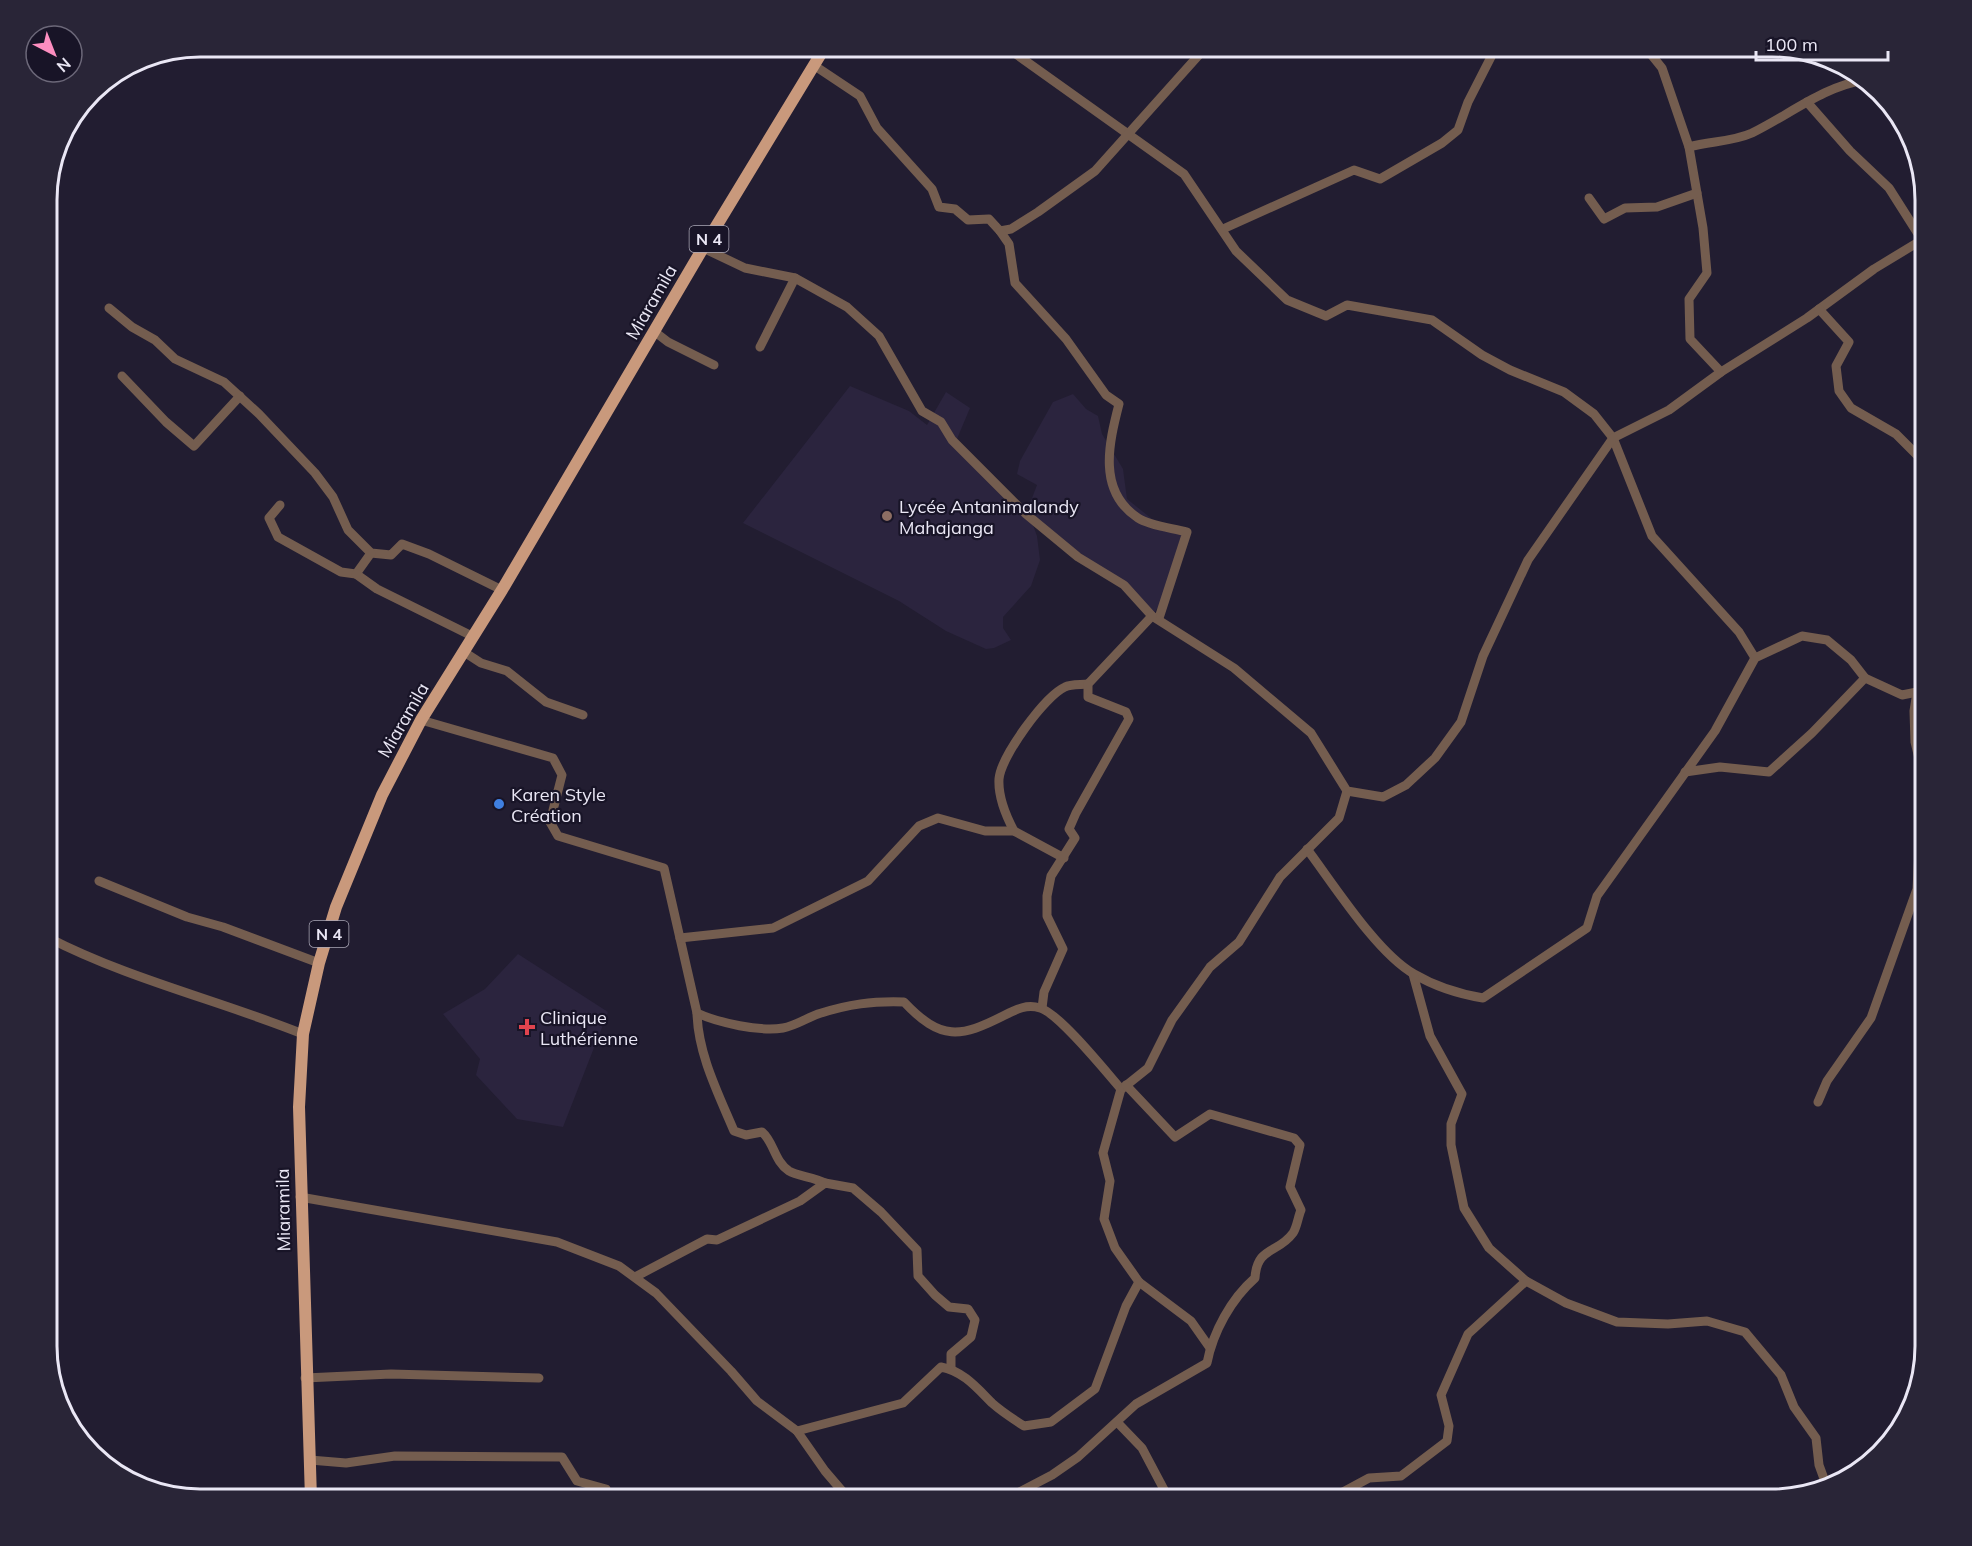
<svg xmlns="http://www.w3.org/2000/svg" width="1972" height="1546" font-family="Mulish,sans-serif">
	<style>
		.built { fill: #2b243e }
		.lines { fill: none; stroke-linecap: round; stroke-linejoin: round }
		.minor { stroke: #745d4f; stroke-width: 9 }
		.major { stroke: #c9997c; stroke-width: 12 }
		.education-dot { fill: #8d6e63; stroke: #181427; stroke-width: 2 }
		.shop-dot { fill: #3f7fe0; stroke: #181427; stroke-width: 2 }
		.health-dot { fill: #e0444e; stroke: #181427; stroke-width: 2 }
		.labels { text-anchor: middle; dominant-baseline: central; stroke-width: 4.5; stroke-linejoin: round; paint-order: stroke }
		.shield { fill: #181427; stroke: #aba8b7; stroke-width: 1.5 }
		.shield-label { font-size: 16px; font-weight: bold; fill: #eae7f5 }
		.street-label { font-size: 18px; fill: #eae7f5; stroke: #181427 }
		.poi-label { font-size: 18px; fill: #eae7f5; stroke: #181427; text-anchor: start }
		.rim { fill: none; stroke: #eae7f5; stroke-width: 3 }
	</style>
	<rect width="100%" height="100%" fill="#221d31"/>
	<g class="built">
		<path d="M 850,386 L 909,411 L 927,425 L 946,392 L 970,408 L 954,446 L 1033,525 L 1037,536 L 1040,560 L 1031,586 L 1003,617 L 1003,628 L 1011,640 L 994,648 L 986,649 L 946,631 L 899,601 L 743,523 Z"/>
		<path d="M 1073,394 L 1086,409 L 1098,416 L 1102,434 L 1123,469 L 1127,499 L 1157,523 L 1189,537 L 1172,587 L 1152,616 L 1124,585 L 1026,514 L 1037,485 L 1017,474 L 1020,461 L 1053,402 Z"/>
		<path d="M 518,954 L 608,1012 L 563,1127 L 517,1119 L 476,1075 L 480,1059 L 443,1014 L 485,989 Z"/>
	</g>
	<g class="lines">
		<g class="minor">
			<path d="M 1006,47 L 1184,174 L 1236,251 L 1287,300 L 1326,316 L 1347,305 L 1432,320 L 1482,355 L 1510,370 L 1564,392 L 1594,414 L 1613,438 L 1652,536 L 1739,632 L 1755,658"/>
			<path d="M 1645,47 L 1662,68 L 1689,147 L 1703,228 L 1707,273 L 1689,299 L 1690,339 L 1721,372"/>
			<path d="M 815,66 L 860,96 L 877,128 L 932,189 L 939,207 L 955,209 L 968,220 L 989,219 L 1000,231 L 1011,229 L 1038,212 L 1095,171 L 1206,47"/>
			<path d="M 1807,102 L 1850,151 L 1889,188 L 1922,240"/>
			<path d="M 1689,147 C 1710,141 1732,142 1752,133 C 1789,115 1824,86 1865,80"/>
			<path d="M 1589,198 L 1604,219 L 1625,208 L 1657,207 L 1697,193"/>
			<path d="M 1223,229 L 1354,170 L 1380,179 L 1442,143 L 1458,130 L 1468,102 L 1491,57"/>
			<path d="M 1000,231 L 1009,244 L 1015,283 L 1066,339 L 1106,395 L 1119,404 C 1109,443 1097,491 1138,518 C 1150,526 1173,528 1187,532 L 1159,618"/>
			<path d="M 703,248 L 745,268 L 795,278 L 847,307 L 879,336 L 922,411 L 941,422 L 952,440 L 1026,514 L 1078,557 L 1124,585 L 1152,616 L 1234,668 L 1311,733 L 1347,791 L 1383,797 L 1406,785 L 1435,758 L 1461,722 L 1483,656 L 1528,560 L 1613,438 L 1669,410 L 1721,372 L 1807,318 L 1874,269 L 1925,238"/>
			<path d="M 109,308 L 132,327 L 155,340 L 175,359 L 224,382 L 259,414 L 315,473 L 333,497 L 348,530 L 371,553 L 391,555 L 402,544 L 429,554 L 502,590"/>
			<path d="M 1819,309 L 1849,342 L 1836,366 L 1839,391 L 1851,408 L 1896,434 L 1925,463"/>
			<path d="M 655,332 L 668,342 L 714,365"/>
			<path d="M 760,347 L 795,278"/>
			<path d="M 122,376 L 166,422 L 194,446 L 240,396"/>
			<path d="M 280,505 L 269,518 L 278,537 L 341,572 L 356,574 L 371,553"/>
			<path d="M 356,574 L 377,589 L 474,637"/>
			<path d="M 464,652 L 481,663 L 507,671 L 546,702 L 583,715"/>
			<path d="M 421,720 L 553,758 L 562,775 L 550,822 L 558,836 L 664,868 L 697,1013 C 719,1023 760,1032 783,1028 C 795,1026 807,1018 818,1014 C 849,1004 872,1001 904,1002 C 941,1041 960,1038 1005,1015 C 1017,1009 1027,1004 1040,1008 C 1059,1013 1107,1073 1121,1089 L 1103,1153 L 1110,1181 L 1104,1219 L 1115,1248 L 1139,1282 L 1191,1321 L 1210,1348"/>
			<path d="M 1685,772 L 1720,767 L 1769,772 L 1812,733 L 1865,678"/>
			<path d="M 1014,831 C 1006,816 998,797 999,779 C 1001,756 1045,696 1065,687 C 1071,684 1082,685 1088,684"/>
			<path d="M 1307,849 C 1334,885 1377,953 1414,974 C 1436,987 1459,994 1483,998 L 1587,928 L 1597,896 L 1715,731 L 1755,658 L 1802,636 L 1827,640 L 1851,660 L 1865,678 L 1902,695 L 1917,692 L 1925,684"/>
			<path d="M 99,881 L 187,917 L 223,927 L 319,963"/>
			<path d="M 47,937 C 128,979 218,1000 303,1034"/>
			<path d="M 680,938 L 773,928 L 868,881 L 919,826 L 938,818 L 985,831 L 1014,831 L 1064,858"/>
			<path d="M 1413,974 L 1430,1036 L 1462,1094 L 1451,1124 L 1451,1145 L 1464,1208 L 1489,1248 L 1526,1281 L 1566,1303 L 1617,1322 L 1668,1324 L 1707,1321 L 1745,1332 L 1781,1375 L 1794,1407 L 1816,1438 L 1819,1465 L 1827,1487"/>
			<path d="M 1042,1008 L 1044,992 L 1063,949 L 1047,916 L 1047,896 L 1051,876 L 1075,838 L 1069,829 L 1076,813 L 1129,719 L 1126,712 L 1088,697 L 1088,684 L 1152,616"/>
			<path d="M 697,1013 C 698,1054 718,1093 734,1131 L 746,1135 L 762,1132 C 774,1142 774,1161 789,1171 C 797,1176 814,1177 825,1183"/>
			<path d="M 1123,1088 L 1148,1068 L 1172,1020 L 1210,967 L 1239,942 L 1280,877 L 1339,818 L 1347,791"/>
			<path d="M 1818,1102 L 1827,1081 L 1871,1018 L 1917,889 L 1923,775 L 1915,742 L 1914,711 L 1917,692"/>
			<path d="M 300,1197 L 557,1242 L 619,1266 L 656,1293 L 731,1371 L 757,1401 L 797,1431 L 825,1471 L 849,1499"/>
			<path d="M 635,1277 L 707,1239 L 717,1240 L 800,1201 L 825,1183 L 853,1188 L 881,1212 L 917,1250 L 918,1276 L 935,1295 L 949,1307 L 968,1309 L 975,1320 L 971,1337 L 951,1354 L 951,1369"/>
			<path d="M 305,1378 L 391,1374 L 539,1378"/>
			<path d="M 1117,1422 L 1142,1448 L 1169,1499"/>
			<path d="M 797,1431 L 903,1403 L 941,1367 C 963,1371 977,1388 992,1403 C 1002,1412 1013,1419 1024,1426 L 1051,1422 L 1095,1389 L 1126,1306 L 1139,1282"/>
			<path d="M 310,1460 L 346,1463 L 395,1456 L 562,1457 L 577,1481 L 606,1489 L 605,1499"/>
			<path d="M 1006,1499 L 1052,1475 L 1078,1457 L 1136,1404 L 1207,1363 C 1213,1332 1231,1299 1255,1278 C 1257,1246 1278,1254 1293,1233 C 1297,1227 1298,1217 1301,1210 L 1290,1187 L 1300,1145 L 1294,1138 L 1210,1114 L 1175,1137 L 1126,1085"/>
			<path d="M 1330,1499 L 1369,1478 L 1401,1476 L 1447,1441 L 1449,1426 L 1441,1395 L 1468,1334 L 1526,1281"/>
		</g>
		<path class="major" d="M 311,1499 L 299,1107 L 303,1034 L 319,963 L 336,907 L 382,795 L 421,720 L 502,590 L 703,248 L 825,47"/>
	</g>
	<circle class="education-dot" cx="887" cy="516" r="6"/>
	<circle class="shop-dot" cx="499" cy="804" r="6"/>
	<path class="health-dot" d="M524 1018h6v6h6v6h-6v6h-6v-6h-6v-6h6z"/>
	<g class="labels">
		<g class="shield">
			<rect x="689.5" y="226" width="39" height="26" rx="4.5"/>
			<rect x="309.5" y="921" width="39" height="26" rx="4.5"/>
		</g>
		<g class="shield-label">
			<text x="709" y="239">N 4</text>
			<text x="329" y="934">N 4</text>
		</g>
		<g class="street-label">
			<text transform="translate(651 302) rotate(-60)">Miaramila</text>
			<text transform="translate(403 720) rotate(-60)">Miaramila</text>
			<text transform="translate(283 1210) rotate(-91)">Miaramila</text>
		</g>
		<g class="poi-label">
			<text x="899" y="506">Lycée Antanimalandy<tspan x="899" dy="21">Mahajanga</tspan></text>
			<text x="511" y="794">Karen Style<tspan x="511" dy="21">Création</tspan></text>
			<text x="540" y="1017">Clinique<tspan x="540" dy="21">Luthérienne</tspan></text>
		</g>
	</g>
	<path d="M0 0H1972V1546H0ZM200 57H1772A143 143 0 0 1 1915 200V1346A143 143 0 0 1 1772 1489H200A143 143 0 0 1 57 1346V200A143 143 0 0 1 200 57Z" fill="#292537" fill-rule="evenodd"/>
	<path class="rim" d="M200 57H1772A143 143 0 0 1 1915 200V1346A143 143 0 0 1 1772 1489H200A143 143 0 0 1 57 1346V200A143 143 0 0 1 200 57Z"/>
	<g transform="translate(54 54) rotate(138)"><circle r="28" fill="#181427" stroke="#6c6879" stroke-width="1.5"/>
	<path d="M0-4.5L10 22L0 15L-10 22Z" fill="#fd8ec0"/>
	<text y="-9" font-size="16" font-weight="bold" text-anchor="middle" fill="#eae7f5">N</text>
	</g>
	<path d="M1756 51v9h132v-9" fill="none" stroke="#eae7f5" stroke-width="3"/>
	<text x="1765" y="51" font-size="18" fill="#eae7f5" stroke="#181427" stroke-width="4.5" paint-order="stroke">100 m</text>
</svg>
